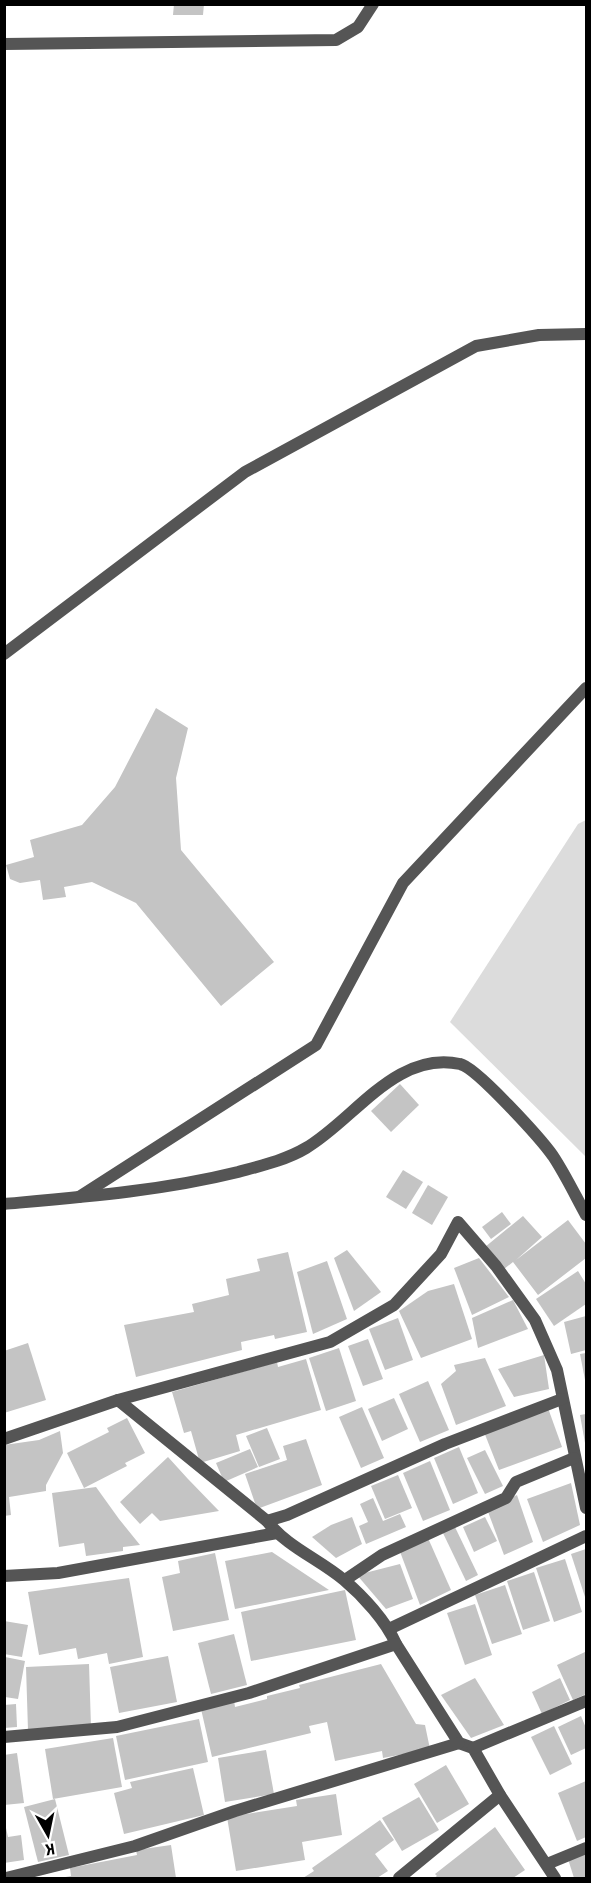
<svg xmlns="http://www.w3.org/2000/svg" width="591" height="1883" font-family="'Titillium Web',sans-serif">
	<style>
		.green { fill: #dcdcdc }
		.building { fill: #c4c4c4 }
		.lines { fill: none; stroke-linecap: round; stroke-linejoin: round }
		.service { stroke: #555; stroke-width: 12 }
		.minor { stroke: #555; stroke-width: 12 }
	</style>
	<rect width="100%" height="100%" fill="#fff"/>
	<path class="green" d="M 586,820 L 586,1157 L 450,1022 L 578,824 Z"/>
	<g class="building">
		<path d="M 174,4 L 204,4 L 203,15 L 173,15 Z"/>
		<path d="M 156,708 L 188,728 L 176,778 L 181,850 L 274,962 L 221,1006 L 136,903 L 92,882 L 64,887 L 66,897 L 43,900 L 40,880 L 20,883 L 10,879 L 6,865 L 34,857 L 30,840 L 82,825 L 115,787 Z"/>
		<path d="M 400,1084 L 419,1105 L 391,1132 L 371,1111 Z"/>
		<path d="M 403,1170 L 423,1182 L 406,1209 L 386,1197 Z"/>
		<path d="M 428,1185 L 448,1197 L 432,1225 L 412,1213 Z"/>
		<path d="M 502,1212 L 511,1224 L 491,1239 L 482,1227 Z"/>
		<path d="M 523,1216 L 542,1237 L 516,1260 L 568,1220 L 586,1244 L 586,1258 L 538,1295 L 513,1262 L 504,1269 L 485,1247 Z"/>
		<path d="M 347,1250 L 381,1292 L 354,1311 L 334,1258 Z"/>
		<path d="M 288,1252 L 307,1332 L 275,1339 L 274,1335 L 241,1342 L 242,1350 L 136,1377 L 124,1325 L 194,1312 L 192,1304 L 229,1295 L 226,1279 L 260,1271 L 257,1259 Z"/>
		<path d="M 479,1258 L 509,1297 L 472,1315 L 454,1268 Z"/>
		<path d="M 327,1261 L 347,1319 L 313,1334 L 297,1272 Z"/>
		<path d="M 578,1271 L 586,1284 L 586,1304 L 554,1326 L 536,1299 Z"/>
		<path d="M 454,1284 L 472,1339 L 421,1358 L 399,1311 L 428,1291 Z"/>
		<path d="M 513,1300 L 528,1329 L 478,1348 L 472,1318 Z"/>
		<path d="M 586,1316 L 586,1350 L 571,1354 L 564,1322 Z"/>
		<path d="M 398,1318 L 413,1360 L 385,1370 L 369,1329 Z"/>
		<path d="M 368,1339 L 383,1379 L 363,1386 L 348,1346 Z"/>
		<path d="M 28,1343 L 46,1400 L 4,1413 L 4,1351 Z"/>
		<path d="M 339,1348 L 356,1401 L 326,1411 L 309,1358 Z"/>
		<path d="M 586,1353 L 586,1380 L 585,1380 L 580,1354 Z"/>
		<path d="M 544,1355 L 549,1389 L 514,1397 L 498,1369 Z"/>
		<path d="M 485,1358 L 506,1406 L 456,1425 L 441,1384 L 456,1371 L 454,1365 Z"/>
		<path d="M 306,1359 L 321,1410 L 236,1435 L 240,1451 L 200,1463 L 191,1431 L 184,1433 L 172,1392 L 277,1362 L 278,1367 Z"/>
		<path d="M 428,1381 L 449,1430 L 420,1442 L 399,1394 Z"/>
		<path d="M 394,1398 L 408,1429 L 382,1441 L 368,1409 Z"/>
		<path d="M 362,1407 L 384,1458 L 361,1468 L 339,1417 Z"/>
		<path d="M 548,1408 L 562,1447 L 499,1470 L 484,1432 Z"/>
		<path d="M 586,1414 L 586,1442 L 585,1443 L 580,1415 Z"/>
		<path d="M 127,1418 L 145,1453 L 125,1463 L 127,1466 L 84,1488 L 67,1453 L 109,1432 L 107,1428 Z"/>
		<path d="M 267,1428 L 280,1459 L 259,1467 L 246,1436 Z"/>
		<path d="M 60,1431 L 63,1453 L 46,1485 L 46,1491 L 9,1497 L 11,1515 L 4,1516 L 4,1445 L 39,1440 Z"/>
		<path d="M 306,1439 L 322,1485 L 257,1509 L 245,1474 L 287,1460 L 283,1446 Z"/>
		<path d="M 459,1447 L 478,1493 L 453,1504 L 434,1458 Z"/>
		<path d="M 250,1449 L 258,1467 L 224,1482 L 216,1463 Z"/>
		<path d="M 485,1450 L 503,1486 L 485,1494 L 467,1458 Z"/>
		<path d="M 168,1457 L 188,1479 L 219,1511 L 160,1521 L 152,1513 L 140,1524 L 120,1502 Z"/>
		<path d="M 430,1461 L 450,1510 L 423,1521 L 403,1473 Z"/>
		<path d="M 398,1475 L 412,1508 L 385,1519 L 371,1486 Z"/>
		<path d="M 571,1483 L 580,1525 L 543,1542 L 527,1499 Z"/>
		<path d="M 96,1487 L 119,1519 L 140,1545 L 123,1547 L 123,1551 L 86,1556 L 84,1543 L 59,1547 L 52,1493 Z"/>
		<path d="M 517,1495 L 533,1542 L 504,1555 L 487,1509 Z"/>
		<path d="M 373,1498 L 383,1521 L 400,1514 L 406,1527 L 366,1544 L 359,1526 L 368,1522 L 360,1504 Z"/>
		<path d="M 352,1517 L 362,1544 L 336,1558 L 312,1537 L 331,1525 Z"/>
		<path d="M 485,1517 L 497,1541 L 474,1552 L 463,1527 Z"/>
		<path d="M 454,1525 L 478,1575 L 466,1581 L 442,1531 Z"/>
		<path d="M 428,1538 L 451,1590 L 420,1605 L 399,1549 Z"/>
		<path d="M 586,1549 L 586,1600 L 571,1554 Z"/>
		<path d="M 272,1552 L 329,1590 L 235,1609 L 225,1561 Z"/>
		<path d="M 215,1553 L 229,1620 L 173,1631 L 162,1577 L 180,1573 L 178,1561 Z"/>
		<path d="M 565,1559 L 582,1612 L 554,1622 L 536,1568 Z"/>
		<path d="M 400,1564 L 413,1599 L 386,1609 L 357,1575 Z"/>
		<path d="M 534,1572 L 550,1621 L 523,1630 L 507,1581 Z"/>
		<path d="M 129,1578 L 143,1657 L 109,1664 L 107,1653 L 78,1659 L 76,1648 L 39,1655 L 28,1592 Z"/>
		<path d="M 505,1585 L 522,1634 L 492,1644 L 475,1595 Z"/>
		<path d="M 345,1590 L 356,1640 L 251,1661 L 241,1612 Z"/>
		<path d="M 475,1604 L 492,1655 L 465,1665 L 447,1613 Z"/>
		<path d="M 4,1621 L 28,1625 L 22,1657 L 4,1654 Z"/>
		<path d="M 234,1634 L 247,1685 L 211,1694 L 198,1643 Z"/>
		<path d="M 585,1652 L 586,1694 L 573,1700 L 557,1665 Z"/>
		<path d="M 168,1656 L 177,1702 L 119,1713 L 110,1667 Z"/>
		<path d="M 5,1657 L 25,1661 L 18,1699 L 5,1697 Z"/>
		<path d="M 89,1664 L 91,1727 L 28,1730 L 26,1667 Z"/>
		<path d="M 381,1664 L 416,1724 L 425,1725 L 430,1749 L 383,1758 L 382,1751 L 335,1761 L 327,1722 L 309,1726 L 311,1733 L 212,1757 L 201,1709 L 234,1700 L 235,1707 L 267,1699 L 267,1696 L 300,1688 L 299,1685 Z"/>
		<path d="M 475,1678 L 504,1725 L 471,1738 L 441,1695 Z"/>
		<path d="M 560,1678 L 570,1700 L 542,1714 L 532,1692 Z"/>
		<path d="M 16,1704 L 17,1727 L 4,1728 L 4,1705 Z"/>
		<path d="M 581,1716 L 586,1728 L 586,1748 L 571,1755 L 558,1727 Z"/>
		<path d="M 199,1719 L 208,1762 L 125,1780 L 116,1736 Z"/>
		<path d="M 554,1726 L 572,1764 L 550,1775 L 531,1737 Z"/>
		<path d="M 113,1738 L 122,1787 L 53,1799 L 45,1749 Z"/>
		<path d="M 266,1750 L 274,1794 L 225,1802 L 218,1758 Z"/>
		<path d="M 17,1753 L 24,1803 L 4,1805 L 4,1755 Z"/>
		<path d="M 446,1765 L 469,1804 L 437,1823 L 414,1784 Z"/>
		<path d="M 193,1768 L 204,1815 L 124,1834 L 114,1793 L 132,1788 L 130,1782 Z"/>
		<path d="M 586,1781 L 586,1837 L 577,1841 L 558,1793 Z"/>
		<path d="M 336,1794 L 342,1835 L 302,1842 L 305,1860 L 236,1871 L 227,1817 L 297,1806 L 296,1800 Z"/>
		<path d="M 419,1797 L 439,1830 L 402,1851 L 382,1818 Z"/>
		<path d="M 55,1799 L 69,1855 L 38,1862 L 24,1807 Z"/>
		<path d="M 4,1819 L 8,1837 L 21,1835 L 24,1860 L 4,1863 Z"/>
		<path d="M 380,1820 L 394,1840 L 375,1854 L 388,1871 L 377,1878 L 303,1878 L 314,1871 L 312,1868 Z"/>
		<path d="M 495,1827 L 525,1870 L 513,1878 L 434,1878 L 437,1876 L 435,1874 Z"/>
		<path d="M 171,1845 L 176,1878 L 60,1878 L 71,1876 L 70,1868 L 137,1855 L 136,1850 Z"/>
		<path d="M 586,1853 L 586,1878 L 574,1878 L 568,1859 Z"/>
	</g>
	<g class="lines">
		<g class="service">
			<path d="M 4,654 L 245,472 L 476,346 L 539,335 L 586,334"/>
			<path d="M 79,1197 L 316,1045 L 403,883 L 586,688"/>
		</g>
		<g class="minor">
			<path d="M 4,44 L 336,40 L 358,27 L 373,4"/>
			<path d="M 4,1204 C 83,1197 161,1191 238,1172 C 260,1166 286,1160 306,1148 C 354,1120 396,1050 460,1064 C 476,1067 541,1139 553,1156 C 565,1174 575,1195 586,1215"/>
			<path d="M 118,1400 L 330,1342 L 394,1305 L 441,1254 L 458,1222 L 496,1266 L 535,1320 L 557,1370 L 586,1508"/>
			<path d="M 4,1439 L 118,1400 L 267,1521 C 287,1547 319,1559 344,1580 C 363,1596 386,1621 396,1644 L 459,1743 L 473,1748 L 500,1795 L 555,1878"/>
			<path d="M 267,1521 L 287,1515 L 445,1444 L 562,1399"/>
			<path d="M 4,1576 L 58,1573 L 277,1533"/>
			<path d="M 345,1580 L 382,1555 L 506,1498 L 516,1482 L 574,1458"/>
			<path d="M 389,1629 L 586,1536"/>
			<path d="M 4,1737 L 117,1727 L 249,1693 L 396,1644"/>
			<path d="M 473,1748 L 586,1701"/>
			<path d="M 547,1864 L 586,1848"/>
			<path d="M 6,1878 L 135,1846 L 235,1811 L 459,1743"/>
			<path d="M 399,1878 L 500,1795"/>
		</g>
	</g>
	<rect width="591" height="1883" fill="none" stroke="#000000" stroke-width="12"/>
	<g transform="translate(48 1835) rotate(171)" stroke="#ffffff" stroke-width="4.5" paint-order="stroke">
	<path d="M0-4.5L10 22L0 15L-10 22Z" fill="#000000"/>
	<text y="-9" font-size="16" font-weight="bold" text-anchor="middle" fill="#000000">K</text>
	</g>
</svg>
